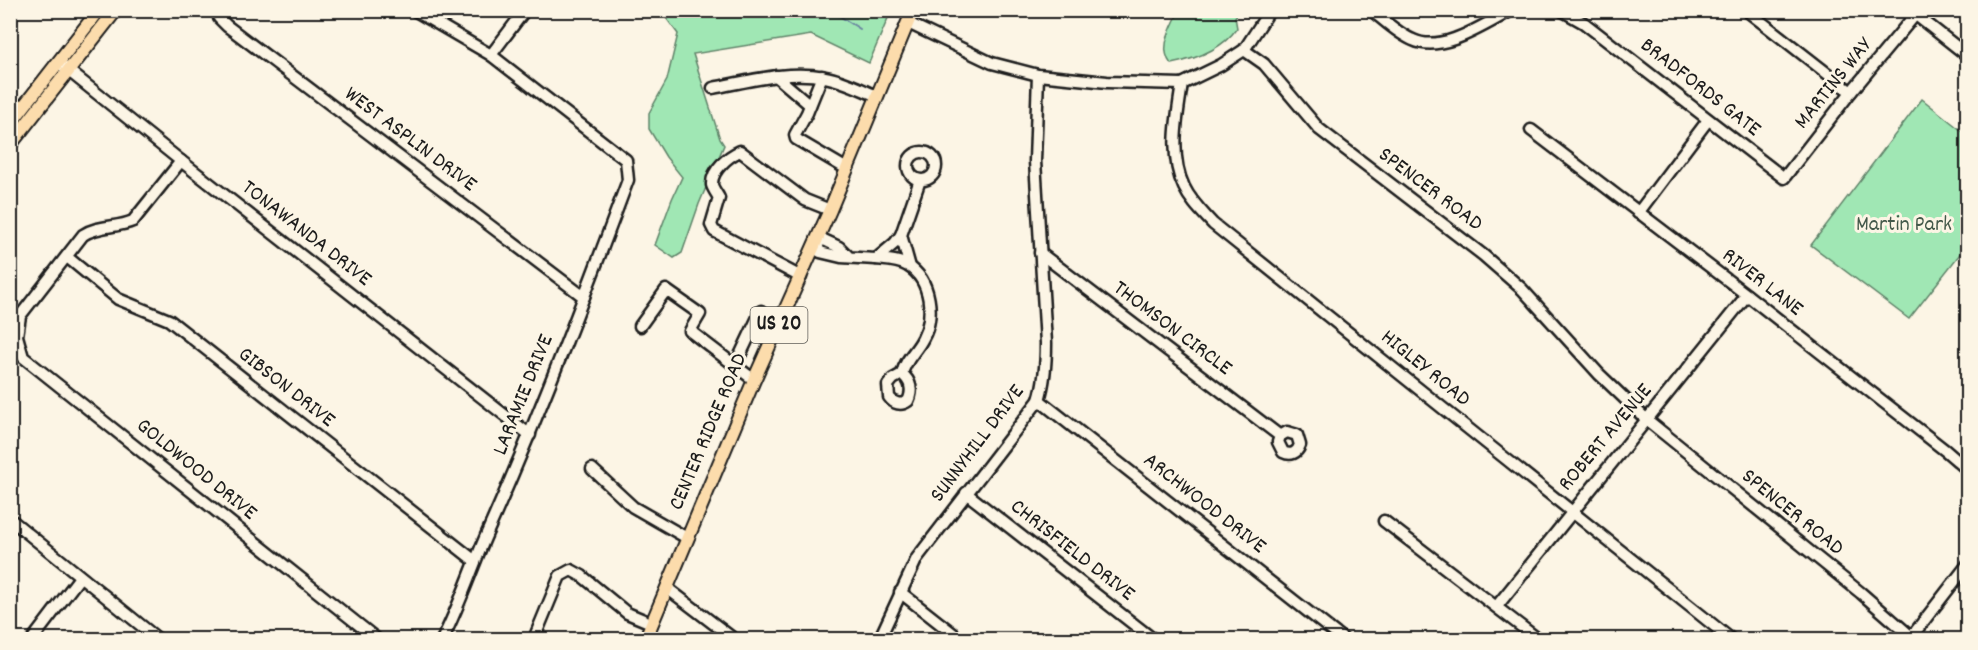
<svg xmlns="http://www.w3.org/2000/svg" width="1978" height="650" font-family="Dekko,sans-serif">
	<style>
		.green { fill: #a0e7b4; stroke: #5e8268; stroke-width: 1.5 }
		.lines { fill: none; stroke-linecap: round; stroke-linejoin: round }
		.stream { stroke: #6985a0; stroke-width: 2 }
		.minor-casing { stroke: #1c1c1c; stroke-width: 15 }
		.major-casing { stroke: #1c1c1c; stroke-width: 16 }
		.minor { stroke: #fcf5e5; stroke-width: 10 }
		.major { stroke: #fcdcac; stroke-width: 12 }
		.labels { text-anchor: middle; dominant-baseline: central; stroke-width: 6; stroke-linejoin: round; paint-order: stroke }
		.shield { fill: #fcf5e5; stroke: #5f5d58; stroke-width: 1.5 }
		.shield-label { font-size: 21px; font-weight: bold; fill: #1c1c1c }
		.street-label { font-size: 22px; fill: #1c1c1c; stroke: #fcf5e5 }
		.park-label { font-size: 22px; fill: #44594a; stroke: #fcf5e5 }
	</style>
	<rect width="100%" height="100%" fill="#fcf5e5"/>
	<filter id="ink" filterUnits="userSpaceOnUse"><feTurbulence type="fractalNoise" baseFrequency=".0167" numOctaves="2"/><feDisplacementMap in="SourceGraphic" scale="12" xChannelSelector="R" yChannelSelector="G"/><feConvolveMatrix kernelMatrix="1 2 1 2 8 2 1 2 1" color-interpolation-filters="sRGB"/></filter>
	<g filter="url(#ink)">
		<g class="green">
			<path d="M 661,11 L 891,11 L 869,63 L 811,35 L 693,54 L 720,139 L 724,145 L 699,204 L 682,253 L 674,258 L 655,245 L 672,199 L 682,177 L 666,157 L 649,129 L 649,113 L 667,80 L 678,34 Z"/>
			<path d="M 1179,11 L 1240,11 L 1235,17 L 1237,28 C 1222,50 1196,59 1171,64 C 1158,47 1172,28 1179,11 Z"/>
			<path d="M 1922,99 L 1967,135 L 1967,245 L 1909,319 L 1811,245 Z"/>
		</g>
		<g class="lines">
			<path class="stream" d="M 830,10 L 860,29"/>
			<g class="minor-casing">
				<g id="minor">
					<path d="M 219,10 L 219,18 L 227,26 L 584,297"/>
					<path d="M 414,10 L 491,55 L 626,160 L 628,180 C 584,298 539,416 488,531 C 472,567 460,605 442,640"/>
					<path d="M 1371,10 C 1384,20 1398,34 1413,40 C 1442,54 1485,24 1512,10"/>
					<path d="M 1561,10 L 1584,23 L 1784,178 L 1851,92 L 1915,15"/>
					<path d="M 1746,10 L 1851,92"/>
					<path d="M 1911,11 L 1968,56"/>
					<path d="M 908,23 L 992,63 L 1038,75 L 1107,82 L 1182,84 L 1221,65 L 1244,50 L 1270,10"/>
					<path d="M 1244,50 L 1264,64 L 1319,129 L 1483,255 L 1522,289 L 1599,374 L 1647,420 L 1861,593 L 1915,640"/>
					<path d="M 491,55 L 525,10"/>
					<path d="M 59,63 L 181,161 L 530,435"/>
					<path d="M 776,76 L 810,105"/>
					<path d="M 822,76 L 807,113 L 795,135 L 796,139 L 847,169"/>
					<path d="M 1182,84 C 1177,117 1169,156 1184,187 C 1191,202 1203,213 1213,224 L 1732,640"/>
					<path d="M 713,88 C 750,81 787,70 825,77 C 843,80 860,89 877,96"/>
					<path d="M 1531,130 L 1747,295 L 1946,451 L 1968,470"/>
					<circle cx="922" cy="166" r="14"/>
					<path d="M 181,161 L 133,221 C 117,228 98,225 83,235 L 20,316 L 17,336 L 23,357 L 378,640"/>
					<path d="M 1638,213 L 1708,120"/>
					<path d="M 901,235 L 910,267"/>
					<path d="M 1040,253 L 1280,436 L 1278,442 L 1283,452 C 1291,456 1297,453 1300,445 L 1297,435 L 1287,432 L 1280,436"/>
					<path d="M 67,257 L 118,299 L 169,320 L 475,561"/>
					<path d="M 849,257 L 839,247 L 824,240 L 816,243 L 820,252 L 841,257 L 876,259 L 895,243 L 901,235 L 920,180"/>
					<path d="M 876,259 C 887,260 899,260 908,266 C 931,280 935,316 923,338 C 917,351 905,359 902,374 L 893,379 L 888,385 L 889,397 C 894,404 901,406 908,401 C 913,391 911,381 902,374"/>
					<path d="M 801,277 L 714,231 L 711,225 L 719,198 C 717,194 713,189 712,185 C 711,170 729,156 740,151 L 805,200 L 830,210"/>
					<path d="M 640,326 L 666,290 L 700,314 L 690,331 L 754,380"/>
					<path d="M 735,366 L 761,311"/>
					<path d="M 1039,400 L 1344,640"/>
					<path d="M 592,469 L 633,507 L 687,538"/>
					<path d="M 966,493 L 1154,640"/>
					<path d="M 10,519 L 159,640"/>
					<path d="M 1384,521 L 1539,640"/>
					<path d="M 667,588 L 735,640"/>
					<path d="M 900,592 L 961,640"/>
					<path d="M 1497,606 L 1747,295"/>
					<path d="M 32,640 L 80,577"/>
					<path d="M 539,640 L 536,634 L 560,576 L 571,570 L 582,576 L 627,613 L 651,623"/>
					<path d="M 879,640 L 917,558 L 1039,400 C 1045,381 1046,364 1046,343 L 1035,161 L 1038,75"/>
					<path d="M 1909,640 L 1968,564"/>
				</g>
			</g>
			<g class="major-casing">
				<g id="major">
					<path d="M 10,124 L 99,10"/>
					<path d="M 10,145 L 116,10"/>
					<path d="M 645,640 L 754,380 L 830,210 L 913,10"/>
				</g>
			</g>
			<use href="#minor" class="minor"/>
			<use href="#major" class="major"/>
		</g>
	</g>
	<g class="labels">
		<rect class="shield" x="750.5" y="307" width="57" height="36" rx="4.5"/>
		<g class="shield-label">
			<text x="779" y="325">US 20</text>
		</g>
		<g class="street-label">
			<text transform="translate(1834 84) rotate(-51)">MARTINS WAY</text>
			<text transform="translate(1700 88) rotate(38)">BRADFORDS GATE</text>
			<text transform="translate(410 140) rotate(37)">WEST ASPLIN DRIVE</text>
			<text transform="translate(1430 190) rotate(37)">SPENCER ROAD</text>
			<text transform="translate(306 234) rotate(38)">TONAWANDA DRIVE</text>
			<text transform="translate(1762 283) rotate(38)">RIVER LANE</text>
			<text transform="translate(1172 329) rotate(37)">THOMSON CIRCLE</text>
			<text transform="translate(1425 369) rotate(39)">HIGLEY ROAD</text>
			<text transform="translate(286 388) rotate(38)">GIBSON DRIVE</text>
			<text transform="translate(524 395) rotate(-68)">LARAMIE DRIVE</text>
			<text transform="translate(709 432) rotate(-67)">CENTER RIDGE ROAD</text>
			<text transform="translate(1606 438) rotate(-50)">ROBERT AVENUE</text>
			<text transform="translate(978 444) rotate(-53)">SUNNYHILL DRIVE</text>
			<text transform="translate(196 470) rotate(39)">GOLDWOOD DRIVE</text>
			<text transform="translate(1204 504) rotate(38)">ARCHWOOD DRIVE</text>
			<text transform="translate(1792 513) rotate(39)">SPENCER ROAD</text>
			<text transform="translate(1072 551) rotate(38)">CHRISFIELD DRIVE</text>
		</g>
		<g class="park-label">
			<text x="1904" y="225">Martin Park</text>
		</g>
	</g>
	<rect width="1978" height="650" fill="none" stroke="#fcf5e5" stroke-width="36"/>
	<rect x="18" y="18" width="1942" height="614" fill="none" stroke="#1c1c1c" stroke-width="2" filter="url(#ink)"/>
</svg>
